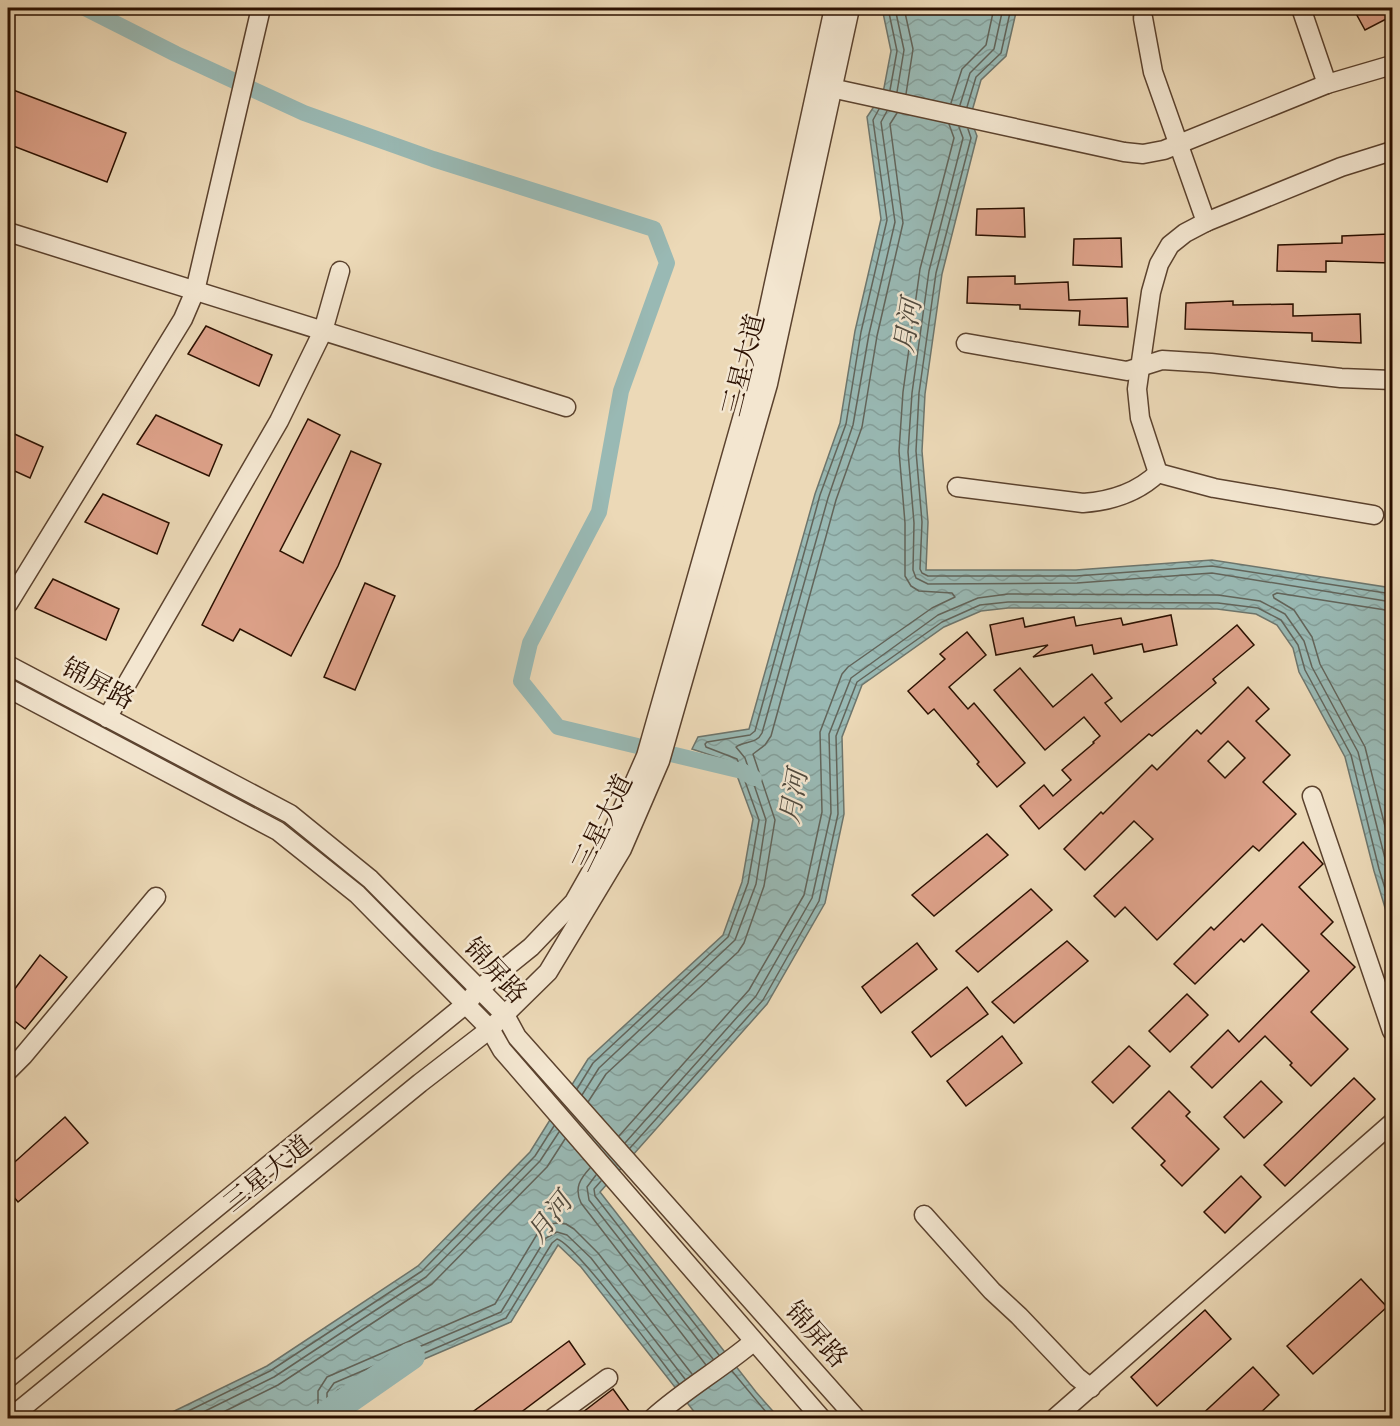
<svg xmlns="http://www.w3.org/2000/svg" width="1400" height="1426" font-family="'IM FELL Double Pica','Noto Serif SC',serif">
	<style>
		.water { fill: url(#water-waves); stroke: #6d756c; stroke-width: 1.5 }
		.lines { fill: none; stroke-linecap: round; stroke-linejoin: round }
		.shore { stroke: #62645a; stroke-width: 1.5 }
		.canal { stroke: #99b9b4; stroke-width: 16 }
		.river { stroke: #99b9b4; stroke-width: 28 }
		.building { fill: #dea28a; stroke: #2b1000; stroke-width: 1.5; fill-rule: evenodd }
		.minor-casing { stroke: #5b422e; stroke-width: 21 }
		.minor { stroke: #f3e6d0; stroke-width: 18 }
		.labels { text-anchor: middle; dominant-baseline: central; stroke-width: 5; stroke-linejoin: round; paint-order: stroke }
		.street-label { font-size: 26px; fill: #2b1000; stroke: #f3e6d0 }
		.water-label { font-size: 27px; font-style: italic; fill: #524b3f; stroke: #f3e6d0 }
	</style>
	<defs>
		<pattern id="water-waves" width="16" height="10" patternUnits="userSpaceOnUse" patternTransform="scale(1.5)"><rect width="16" height="10" fill="#99b9b4"/><path d="M0 5q4-4 8 0t8 0" fill="none" stroke="#849e99"/></pattern>
	</defs>
	<rect width="100%" height="100%" fill="#ecd9b7"/>
	<filter id="stains"><feTurbulence type="fractalNoise" baseFrequency=".00333" numOctaves="4"/><feColorMatrix values="0 0 0 0 .2 0 0 0 0 .09 0 0 0 0 .02 0 0 0 .5 -.17"/></filter>
	<radialGradient id="worn" r=".72"><stop offset=".6" stop-color="#630" stop-opacity="0"/><stop offset="1" stop-color="#630" stop-opacity=".3"/></radialGradient>
	<path class="water" d="M 882,8 L 1017,8 L 1006,56 L 981,80 L 970,118 L 977,136 L 942,274 L 925,394 L 922,451 L 928,522 L 926,570 L 1076,570 L 1212,560 L 1392,588 L 1392,931 L 1374,871 L 1345,757 L 1299,672 L 1293,648 L 1277,625 L 1256,614 L 1217,609 L 1008,608 L 981,611 L 944,627 L 862,685 L 842,737 L 844,814 L 825,903 L 767,1004 L 600,1192 L 756,1392 L 779,1418 L 699,1418 L 581,1267 L 558,1245 L 511,1322 L 340,1395 L 341,1418 L 160,1418 L 267,1366 L 418,1266 L 530,1152 L 588,1059 L 723,935 L 742,882 L 753,819 L 732,762 L 692,749 L 698,737 L 749,729 L 815,494 L 840,423 L 855,331 L 881,219 L 867,117 L 883,93 L 891,51 Z"/>
	<g class="lines">
		<g class="shore">
			<path d="M 888,8 L 897,51 L 890,90"/>
			<path d="M 895,8 L 904,50 L 897,92"/>
			<path d="M 904,8 L 913,49 L 906,94"/>
			<path d="M 951,103 L 962,69 L 986,45 L 994,8"/>
			<path d="M 960,105 L 970,73 L 994,49 L 1003,8"/>
			<path d="M 967,107 L 976,77 L 1001,53 L 1011,8"/>
			<path d="M 959,127 L 963,138 L 929,271 L 912,393 L 908,452 L 914,523 L 913,570 L 916,578 L 928,584 L 1077,583 L 1212,573 L 1392,602"/>
			<path d="M 968,129 L 971,138 L 936,273 L 919,393 L 916,451 L 922,522 L 920,569 L 922,573 L 928,576 L 1076,576 L 1212,566 L 1392,594"/>
			<path d="M 1392,611 L 1277,593 L 1273,595 L 1274,598 L 1294,610 L 1312,637 L 1320,664 L 1365,747 L 1392,854"/>
			<path d="M 577,1089 L 593,1063 L 728,937 L 748,883 L 759,820 L 737,759 L 706,747 L 705,744 L 707,742 L 750,735 L 755,731 L 820,495 L 846,424 L 861,332 L 887,220 L 873,120 L 879,109"/>
			<path d="M 582,1095 L 599,1068 L 735,940 L 756,884 L 766,820 L 745,758 L 736,747 C 745,740 756,745 762,733 L 828,498 L 853,425 L 869,334 L 895,222 L 881,122 L 887,111"/>
			<path d="M 588,1102 L 606,1074 L 738,952 L 744,943 L 764,886 L 775,820 L 753,754 L 765,745 L 771,736 L 836,500 L 862,427 L 877,336 L 903,223 L 890,124 L 897,113"/>
			<path d="M 619,1136 L 749,990 L 804,895 L 822,812 L 820,732 L 842,674 L 848,667 L 932,608 L 955,597 L 952,593 L 919,591 L 911,586 L 905,576 L 905,523 L 899,451 L 903,392 L 920,269 L 954,138 L 949,124"/>
			<path d="M 625,1143 L 756,996 L 812,898 L 831,813 L 829,734 L 851,678 L 938,615 L 978,598 L 1008,594 L 1218,595 L 1260,601 L 1285,614 L 1304,641 L 1312,667 L 1358,752 L 1392,886"/>
			<path d="M 630,1148 L 763,1000 L 819,901 L 838,814 L 836,736 L 857,682 L 942,622 L 980,605 L 1008,602 L 1218,603 L 1258,608 L 1281,620 L 1298,645 L 1305,670 L 1351,755 L 1379,869 L 1392,911"/>
			<path d="M 590,1168 C 580,1179 574,1188 581,1203 L 706,1365"/>
			<path d="M 596,1175 L 587,1187 L 589,1200 L 713,1359"/>
			<path d="M 601,1181 L 594,1189 L 595,1196 L 719,1355"/>
			<path d="M 732,1371 L 771,1418"/>
			<path d="M 174,1418 L 270,1371 L 422,1271 L 535,1156 L 554,1126"/>
			<path d="M 191,1418 L 274,1377 L 426,1277 L 540,1161 L 559,1132"/>
			<path d="M 211,1418 L 278,1385 L 432,1284 L 547,1167 L 565,1139"/>
			<path d="M 318,1418 L 318,1391 L 327,1377 L 495,1304 L 539,1231 L 547,1225 L 556,1223 L 566,1224 L 574,1229 L 598,1253 L 692,1374"/>
			<path d="M 327,1418 L 327,1393 L 334,1383 L 501,1312 L 546,1238 L 557,1232 L 567,1235 L 591,1258 L 685,1379"/>
			<path d="M 335,1418 L 334,1395 L 338,1390 L 506,1318 L 552,1243 L 557,1239 C 576,1244 661,1361 679,1384"/>
		</g>
		<path class="canal" d="M 85,8 L 176,54 L 304,113 L 433,159 L 654,229 L 667,263 L 621,391 L 599,512 L 530,643 L 521,681 L 558,727 L 742,771 L 754,778"/>
		<path class="river" d="M 322,1418 L 411,1356"/>
	</g>
	<g class="building">
		<path d="M 1353,8 L 1392,8 L 1392,16 L 1365,30 Z"/>
		<path d="M 8,88 L 126,133 L 107,182 L 8,144 Z"/>
		<path d="M 1024,208 L 1025,237 L 976,235 L 977,209 Z"/>
		<path d="M 1389,234 L 1390,263 L 1326,261 L 1326,272 L 1277,271 L 1278,245 L 1342,243 L 1342,236 Z"/>
		<path d="M 1121,238 L 1122,267 L 1073,265 L 1074,239 Z"/>
		<path d="M 1015,276 L 1015,284 L 1068,282 L 1069,300 L 1127,298 L 1128,327 L 1079,325 L 1080,311 L 1020,309 L 1020,305 L 967,303 L 968,277 Z"/>
		<path d="M 1233,301 L 1233,305 L 1293,304 L 1293,316 L 1360,314 L 1361,343 L 1312,341 L 1312,333 L 1185,329 L 1186,303 Z"/>
		<path d="M 206,326 L 272,355 L 259,386 L 188,354 Z"/>
		<path d="M 156,415 L 222,445 L 209,476 L 137,444 Z"/>
		<path d="M 308,419 L 340,435 L 280,551 L 303,563 L 351,451 L 381,464 L 338,566 L 291,656 L 240,629 L 233,641 L 202,625 Z"/>
		<path d="M 8,431 L 43,447 L 30,478 L 8,468 Z"/>
		<path d="M 103,494 L 169,523 L 157,554 L 85,522 Z"/>
		<path d="M 53,579 L 119,609 L 106,640 L 35,608 Z"/>
		<path d="M 365,583 L 395,596 L 355,690 L 324,677 Z"/>
		<path d="M 1171,615 L 1177,645 L 1144,652 L 1142,644 L 1094,654 L 1092,645 L 1033,657 L 1048,645 L 996,655 L 990,625 L 1023,618 L 1025,627 L 1074,617 L 1076,626 L 1121,618 L 1123,625 Z"/>
		<path d="M 1237,625 L 1254,645 L 1213,679 L 1216,683 L 1152,736 L 1149,734 L 1039,829 L 1020,806 L 1044,785 L 1053,796 L 1071,780 L 1062,770 L 1094,743 L 1093,742 L 1100,736 L 1084,717 L 1045,750 L 994,690 L 1020,668 L 1053,707 L 1092,674 L 1112,698 L 1105,703 L 1121,722 Z"/>
		<path d="M 967,632 L 986,655 L 949,687 L 968,709 L 974,703 L 1025,763 L 997,787 L 977,764 L 979,762 L 934,709 L 928,714 L 908,691 L 945,659 L 940,654 Z"/>
		<path d="M 1248,687 L 1269,709 L 1256,721 L 1290,755 L 1263,782 L 1296,814 L 1259,851 L 1253,846 L 1157,940 L 1125,907 L 1115,917 L 1094,896 L 1153,839 L 1134,821 L 1085,870 L 1064,849 L 1101,812 L 1103,814 L 1152,765 L 1157,770 L 1197,730 L 1201,734 ZM 1228,741 L 1245,758 L 1225,778 L 1208,761 Z"/>
		<path d="M 987,834 L 1008,855 L 934,916 L 912,895 Z"/>
		<path d="M 1303,842 L 1323,864 L 1299,887 L 1333,922 L 1321,934 L 1355,967 L 1311,1012 L 1348,1049 L 1311,1086 L 1290,1065 L 1292,1063 L 1265,1036 L 1212,1088 L 1191,1067 L 1228,1030 L 1239,1042 L 1309,971 L 1262,924 L 1244,942 L 1241,939 L 1195,984 L 1174,964 L 1211,927 L 1214,930 Z"/>
		<path d="M 1031,889 L 1052,910 L 978,972 L 956,951 Z"/>
		<path d="M 1067,941 L 1088,961 L 1014,1023 L 992,1002 Z"/>
		<path d="M 917,943 L 937,969 L 881,1013 L 862,987 Z"/>
		<path d="M 40,955 L 67,977 L 25,1029 L 8,1016 L 8,998 Z"/>
		<path d="M 967,987 L 988,1014 L 931,1057 L 912,1032 Z"/>
		<path d="M 1187,994 L 1208,1015 L 1170,1052 L 1149,1031 Z"/>
		<path d="M 1002,1036 L 1022,1063 L 966,1106 L 947,1081 Z"/>
		<path d="M 1129,1046 L 1150,1066 L 1113,1103 L 1092,1082 Z"/>
		<path d="M 1354,1078 L 1375,1099 L 1285,1186 L 1264,1165 Z"/>
		<path d="M 1261,1081 L 1282,1102 L 1244,1138 L 1224,1117 Z"/>
		<path d="M 1169,1091 L 1190,1112 L 1186,1116 L 1219,1149 L 1182,1186 L 1161,1165 L 1165,1161 L 1132,1128 Z"/>
		<path d="M 65,1117 L 88,1143 L 18,1202 L 8,1190 L 8,1168 Z"/>
		<path d="M 1241,1176 L 1261,1197 L 1225,1233 L 1204,1212 Z"/>
		<path d="M 1361,1279 L 1387,1307 L 1313,1374 L 1287,1346 Z"/>
		<path d="M 1205,1310 L 1231,1339 L 1157,1406 L 1131,1377 Z"/>
		<path d="M 569,1341 L 585,1364 L 512,1419 L 463,1419 Z"/>
		<path d="M 1253,1367 L 1279,1395 L 1254,1419 L 1197,1419 Z"/>
		<path d="M 613,1389 L 629,1411 L 619,1419 L 574,1419 Z"/>
	</g>
	<g class="lines">
		<g class="minor-casing">
			<g id="minor">
				<path d="M 1301,8 L 1327,84"/>
				<path d="M 1143,18 L 1153,72 L 1206,222"/>
				<path d="M 822,86 L 1124,152 L 1143,154 L 1164,150 L 1327,84 L 1392,65"/>
				<path d="M 8,232 L 566,407"/>
				<path d="M 966,343 L 1127,371 L 1162,360 L 1211,363 L 1341,378 L 1392,380"/>
				<path d="M 1158,473 L 1140,418 L 1137,389 L 1151,292 L 1159,264 L 1170,245 L 1185,233 L 1206,222 L 1341,167 L 1392,151"/>
				<path d="M 957,487 L 1083,503 C 1111,501 1137,493 1158,473 L 1214,488 L 1374,515"/>
				<path d="M 8,604 L 183,319 L 195,291 L 261,8"/>
				<path d="M 8,665 L 290,814 L 370,879 L 505,1015 L 517,1037 L 856,1418"/>
				<path d="M 8,688 L 278,831 L 357,894 L 490,1029 L 502,1050 L 821,1418"/>
				<path d="M 107,718 L 279,421 L 323,331 L 340,271"/>
				<path d="M 1312,796 L 1392,1031"/>
				<path d="M 8,1071 L 23,1056 L 156,897"/>
				<path d="M 924,1215 L 992,1291 L 1019,1316 L 1077,1377 L 1091,1388"/>
				<path d="M 8,1378 L 466,1004 L 479,989 L 531,947 L 574,902 L 608,842 L 646,756 L 753,380 L 834,8"/>
				<path d="M 10,1418 L 420,1083 L 490,1029 L 548,972 L 622,849 L 660,761 L 768,384 L 850,8"/>
				<path d="M 553,1418 L 608,1378"/>
				<path d="M 653,1418 C 684,1390 721,1369 753,1342"/>
				<path d="M 1055,1418 L 1392,1123"/>
			</g>
		</g>
		<use href="#minor" class="minor"/>
	</g>
	<g class="labels">
		<g class="street-label">
			<text transform="translate(744 365) rotate(-76)">三星大道</text>
			<text transform="translate(98 684) rotate(28)">锦屏路</text>
			<text transform="translate(603 823) rotate(-64)">三星大道</text>
			<text transform="translate(495 971) rotate(47)">锦屏路</text>
			<text transform="translate(268 1174) rotate(-39)">三星大道</text>
			<text transform="translate(816 1335) rotate(48)">锦屏路</text>
		</g>
		<g class="water-label">
			<text transform="translate(908 326) rotate(-81)">月河</text>
			<text transform="translate(794 797) rotate(-80)">月河</text>
			<text transform="translate(550 1218) rotate(-52)">月河</text>
		</g>
	</g>
	<rect width="1400" height="1426" fill="none" stroke="#ecd9b7" stroke-width="30"/>
	<rect x="9" y="9" width="1382" height="1408" fill="none" stroke="#2b1000" stroke-width="3"/>
	<rect x="15" y="15" width="1370" height="1396" fill="none" stroke="#2b1000" stroke-width="1.5"/>
	<rect width="100%" height="100%" filter="url(#stains)"/>
	<rect width="100%" height="100%" fill="url(#worn)"/>
</svg>
